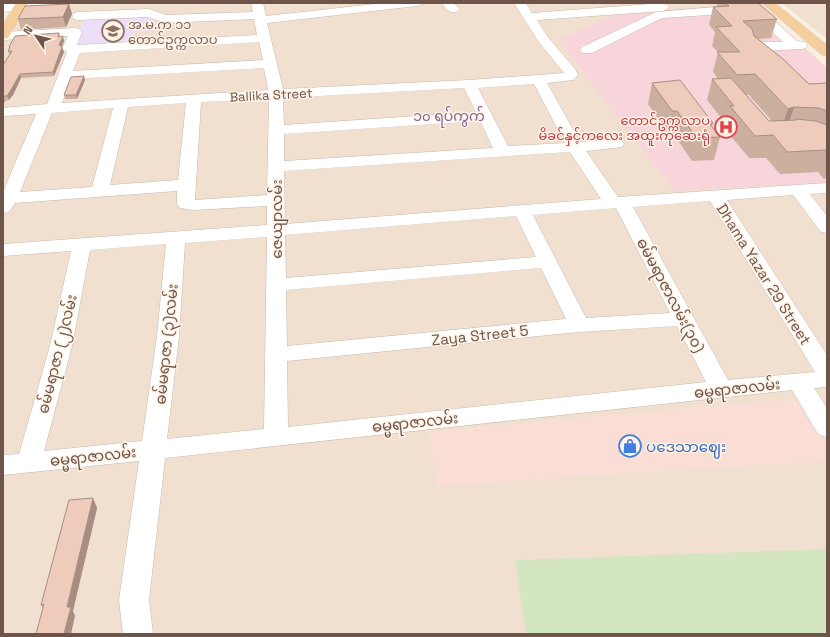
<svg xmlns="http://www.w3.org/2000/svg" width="830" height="637" font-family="'Space Grotesk','Noto Sans Myanmar',sans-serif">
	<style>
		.residential { fill: #f1e0d0 }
		.commercial { fill: #faddd5 }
		.education { fill: #ecdef6 }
		.medical { fill: #f7d5db }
		.green { fill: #d3e6c1 }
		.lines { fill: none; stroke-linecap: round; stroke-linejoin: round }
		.minor-casing { stroke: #ccb8ac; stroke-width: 1 }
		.major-casing { stroke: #d7cfcc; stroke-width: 1 }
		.minor { fill: #fff; fill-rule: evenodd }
		.major { fill: #f5ce9d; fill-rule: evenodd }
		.wall { fill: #cdafa0; fill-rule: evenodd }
		.shaded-wall { fill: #a78e82 }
		.building { fill: #eecbba; stroke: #a78e82 }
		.labels { text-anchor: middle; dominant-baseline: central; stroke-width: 3; stroke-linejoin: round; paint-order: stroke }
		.far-education-label { font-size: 13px; fill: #785e54; stroke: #fef3e6; text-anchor: start }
		.far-street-label { font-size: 13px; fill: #6f544a; stroke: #fef3e6 }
		.far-health-label { font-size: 13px; fill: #be3a42; stroke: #fef3e6; text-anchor: end }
		.far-quarter-label { font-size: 14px; fill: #806692; stroke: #fef3e6 }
		.street-label { font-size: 15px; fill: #6f544a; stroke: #fef3e6 }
		.shop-label { font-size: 15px; fill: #366cbe; stroke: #fef3e6; text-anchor: start }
	</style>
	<rect width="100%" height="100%" fill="#faefe1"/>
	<g class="residential">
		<path d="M 26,3 L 757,3 L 827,68 L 827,397 L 431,432 L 437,485 L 827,460 L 827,634 L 3,634 L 3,42 Z"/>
		<path d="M 782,3 L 827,3 L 827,39 Z"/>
	</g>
	<path class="commercial" d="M 827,397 L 827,460 L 437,485 L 431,432 Z"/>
	<path class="education" d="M 150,15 L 161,30 L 134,32 L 131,42 L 72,46 L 84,18 Z"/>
	<path class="medical" d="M 758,5 L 827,68 L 827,183 L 674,191 L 559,40 L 606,18 L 624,12 Z"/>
	<path class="green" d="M 827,549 L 827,634 L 526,634 L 515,560 Z"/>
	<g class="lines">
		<g class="minor-casing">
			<g id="minor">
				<path d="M 20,3 L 67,3 L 65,5 L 61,6 L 3,12 L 3,4 Z"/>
				<path d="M 251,3 L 263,3 L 266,16 L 384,3 L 423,3 L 421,5 L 417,6 L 267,23 L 283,89 L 469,80 L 564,73 L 538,41 L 514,3 L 526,3 L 532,13 L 663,3 L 667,5 L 669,7 L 667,9 L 663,11 L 537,20 L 547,36 L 575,69 L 578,75 L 573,80 L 547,83 L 580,142 L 616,139 L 622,141 L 624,144 L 622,147 L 586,151 L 618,197 L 827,183 L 827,193 L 810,194 L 827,216 L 827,233 L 821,232 L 793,195 L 727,200 L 827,355 L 827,387 L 814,388 L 827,408 L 827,437 L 818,434 L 792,390 L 165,458 L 149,600 L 153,634 L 123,634 L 119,600 L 139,461 L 3,475 L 3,455 L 19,454 L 50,346 L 71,251 L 3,256 L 3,244 L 267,225 L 267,206 L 193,210 L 180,208 L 177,204 L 177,191 L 15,203 L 9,212 L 3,213 L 3,192 L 36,114 L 3,116 L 3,108 L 47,104 L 67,52 L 62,49 L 68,36 L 3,40 L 3,32 L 76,28 L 80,29 L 82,32 L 77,45 L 257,35 L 254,19 L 165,23 L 148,17 L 78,20 L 74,19 L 72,16 L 74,13 L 78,12 L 149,9 L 166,15 L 253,12 ZM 259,42 L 263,60 L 73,71 L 80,53 ZM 264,68 L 268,90 L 62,103 L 71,79 ZM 534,84 L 565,143 L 508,146 L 478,88 ZM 464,88 L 476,112 L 284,125 L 283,98 ZM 269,99 L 267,195 L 195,200 L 201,102 ZM 186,103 L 178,180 L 110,185 L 128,107 ZM 113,108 L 92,187 L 20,192 L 52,113 ZM 480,121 L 493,148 L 284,161 L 284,134 ZM 570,152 L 601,199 L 285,224 L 284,171 ZM 710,201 L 815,372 L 728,380 L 633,207 ZM 616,208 L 670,313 L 586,318 L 533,215 ZM 516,216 L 536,257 L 286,278 L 285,235 ZM 267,237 L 264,429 L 167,439 L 179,336 L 185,243 ZM 166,244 L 157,336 L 142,441 L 44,451 L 72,346 L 90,250 ZM 541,268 L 566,319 L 287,346 L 286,290 ZM 677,326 L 706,382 L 288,427 L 287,361 L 579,332 Z"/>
				<path d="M 442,3 L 454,3 L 459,9 L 457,12 C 449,13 446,9 442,3 Z"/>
				<path d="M 740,5 L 758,9 L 768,15 L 797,41 L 806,42 L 807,45 L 806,48 L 801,49 L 762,51 L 771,59 L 769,62 C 759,64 751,57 748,48 C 753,40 774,42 783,42 C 770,30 758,17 740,13 L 662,18 L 592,53 L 582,53 L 580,50 L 582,47 L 656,12 Z"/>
			</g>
		</g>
		<g class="major-casing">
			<g id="major">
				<path d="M 16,3 L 28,3 L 8,38 L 3,39 L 3,24 Z"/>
				<path d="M 762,3 L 775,3 L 827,45 L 827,56 L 822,55 Z"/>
			</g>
		</g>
		<use href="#minor" class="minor"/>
		<use href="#major" class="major"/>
	</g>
	<g class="wall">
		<path d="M 717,3 L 758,3 L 777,19 L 771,38 L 758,39 L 809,84 L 827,83 L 827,178 L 824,179 L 818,172 L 780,174 L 766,158 L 749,158 L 724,128 L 726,124 L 707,100 L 712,79 L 718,79 L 713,72 L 718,52 L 712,46 L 715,32 L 709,25 L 713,7 L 717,7 ZM 746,95 L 749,95 L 772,121 L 769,121 Z"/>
		<path d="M 69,4 L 72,14 L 66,27 L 21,30 L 18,19 Z"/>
		<path d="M 59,33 L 60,36 L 64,41 L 62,47 L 64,52 L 54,76 L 21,78 L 13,95 L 9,100 L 5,101 L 3,104 L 3,65 L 9,55 L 8,51 L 9,49 L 9,47 Z"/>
		<path d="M 84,76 L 85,80 L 77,99 L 65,99 L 64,95 Z"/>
		<path d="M 652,83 L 713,123 L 712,127 L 720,137 L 714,160 L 692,161 L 672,132 L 668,133 L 648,104 Z"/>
		<path d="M 93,498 L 97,508 L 73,611 L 75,616 L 43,609 L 41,605 Z"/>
	</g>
	<g class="shaded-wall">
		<path d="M 69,4 L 72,14 L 66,27 L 63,17 Z"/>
		<path d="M 63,36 L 64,41 L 61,49 L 59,45 Z"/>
		<path d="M 62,47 L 64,52 L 54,76 L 53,72 Z"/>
		<path d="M 20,74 L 21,78 L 13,95 L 9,100 L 7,96 Z"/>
		<path d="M 84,76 L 85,80 L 77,99 L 76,95 Z"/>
		<path d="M 3,96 L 5,101 L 3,104 Z"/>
		<path d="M 794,107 L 787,128 L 781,130 L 788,109 Z"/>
		<path d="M 93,498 L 97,508 L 73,611 L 75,616 L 71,634 L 64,634 L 67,607 Z"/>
	</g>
	<g class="building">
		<path d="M 725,3 L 758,3 L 777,19 L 743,21 L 752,29 L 754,36 L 783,59 L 809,84 L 827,83 L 827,111 L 819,108 L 794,107 L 788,109 L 755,74 L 737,75 L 717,52 L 740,52 L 716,27 L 732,26 L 713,7 L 729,6 Z"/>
		<path d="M 69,4 L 63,17 L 18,19 L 25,6 Z"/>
		<path d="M 59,33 L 58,37 L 63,36 L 59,45 L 62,47 L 53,72 L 20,74 L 11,90 L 7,96 L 3,96 L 3,65 L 12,51 L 8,51 L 10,47 L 9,47 L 15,36 Z"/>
		<path d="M 84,76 L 76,95 L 64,95 L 71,77 Z"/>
		<path d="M 731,78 L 769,121 L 797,120 L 796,119 L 816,121 L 827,125 L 827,151 L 826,150 L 787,152 L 773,135 L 755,136 L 730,106 L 734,106 L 712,79 Z"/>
		<path d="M 680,80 L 713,123 L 709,123 L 720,137 L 697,138 L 677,111 L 672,111 L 652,83 Z"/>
		<path d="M 93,498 L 67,607 L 71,607 L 64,634 L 36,634 L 44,604 L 41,605 L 69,500 Z"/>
	</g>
	<defs>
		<g id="school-ring" transform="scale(1.15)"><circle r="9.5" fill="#fef3e6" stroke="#8d6e63" stroke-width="1.5"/><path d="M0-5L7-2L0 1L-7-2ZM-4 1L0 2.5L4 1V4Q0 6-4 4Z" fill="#8d6e63"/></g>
		<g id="hospital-ring" transform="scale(1.15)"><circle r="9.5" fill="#fef3e6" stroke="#e0444e" stroke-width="1.5"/><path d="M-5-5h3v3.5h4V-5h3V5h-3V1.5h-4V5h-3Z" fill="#e0444e"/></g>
		<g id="shop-ring" transform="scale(1.15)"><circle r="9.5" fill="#fef3e6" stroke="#3f7fe0" stroke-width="1.5"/><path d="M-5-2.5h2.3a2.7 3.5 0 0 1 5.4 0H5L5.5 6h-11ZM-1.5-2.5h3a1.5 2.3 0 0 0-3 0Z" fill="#3f7fe0"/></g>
	</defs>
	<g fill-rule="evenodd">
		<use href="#school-ring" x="113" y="31"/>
		<use href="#hospital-ring" x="726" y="127"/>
		<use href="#shop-ring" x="630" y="446"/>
	</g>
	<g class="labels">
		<g class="far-education-label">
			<text x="128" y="24">အ.မ.က ၁၁<tspan x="128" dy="15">တောင်ဥက္ကလာပ</tspan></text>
		</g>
		<g class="far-street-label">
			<text transform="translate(271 95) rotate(-3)">Ballika Street</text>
		</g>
		<g class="far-health-label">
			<text x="710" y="120">တောင်ဥက္ကလာပ<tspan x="710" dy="15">မိခင်နှင့်ကလေး အထူးကုဆေးရုံ</tspan></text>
		</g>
		<g class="far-quarter-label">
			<text x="449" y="116">၁o ရပ်ကွက်</text>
		</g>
		<g class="street-label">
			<text transform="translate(276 219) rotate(-90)">ဇေယျာလမ်း</text>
			<text transform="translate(764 274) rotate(58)">Dhama Yazar 29 Street</text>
			<text transform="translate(671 295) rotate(62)">ဓမ်မရာဇာလမ်း(၃၀)</text>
			<text transform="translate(480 335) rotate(-6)">Zaya Street 5</text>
			<text transform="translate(166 344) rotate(-84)">ဓမ်မရာဇာ (၃)လမ်း</text>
			<text transform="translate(57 354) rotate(-76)">ဓမ်မရာဇာ (၂)လမ်း</text>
			<text transform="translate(737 388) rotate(-6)">ဓမ္မရာဇာလမ်း</text>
			<text transform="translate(415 422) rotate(-6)">ဓမ္မရာဇာလမ်း</text>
			<text transform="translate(93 456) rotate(-6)">ဓမ္မရာဇာလမ်း</text>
		</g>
		<g class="shop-label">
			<text x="646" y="446">ပဒေသာဈေး</text>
		</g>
	</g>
	<rect width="830" height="637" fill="none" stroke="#6f544a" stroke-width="8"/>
	<g transform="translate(36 36) rotate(305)" stroke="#fef3e6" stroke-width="3" paint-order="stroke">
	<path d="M0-3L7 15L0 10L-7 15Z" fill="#6f544a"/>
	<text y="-6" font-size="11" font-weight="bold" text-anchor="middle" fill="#6f544a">N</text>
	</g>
</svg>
